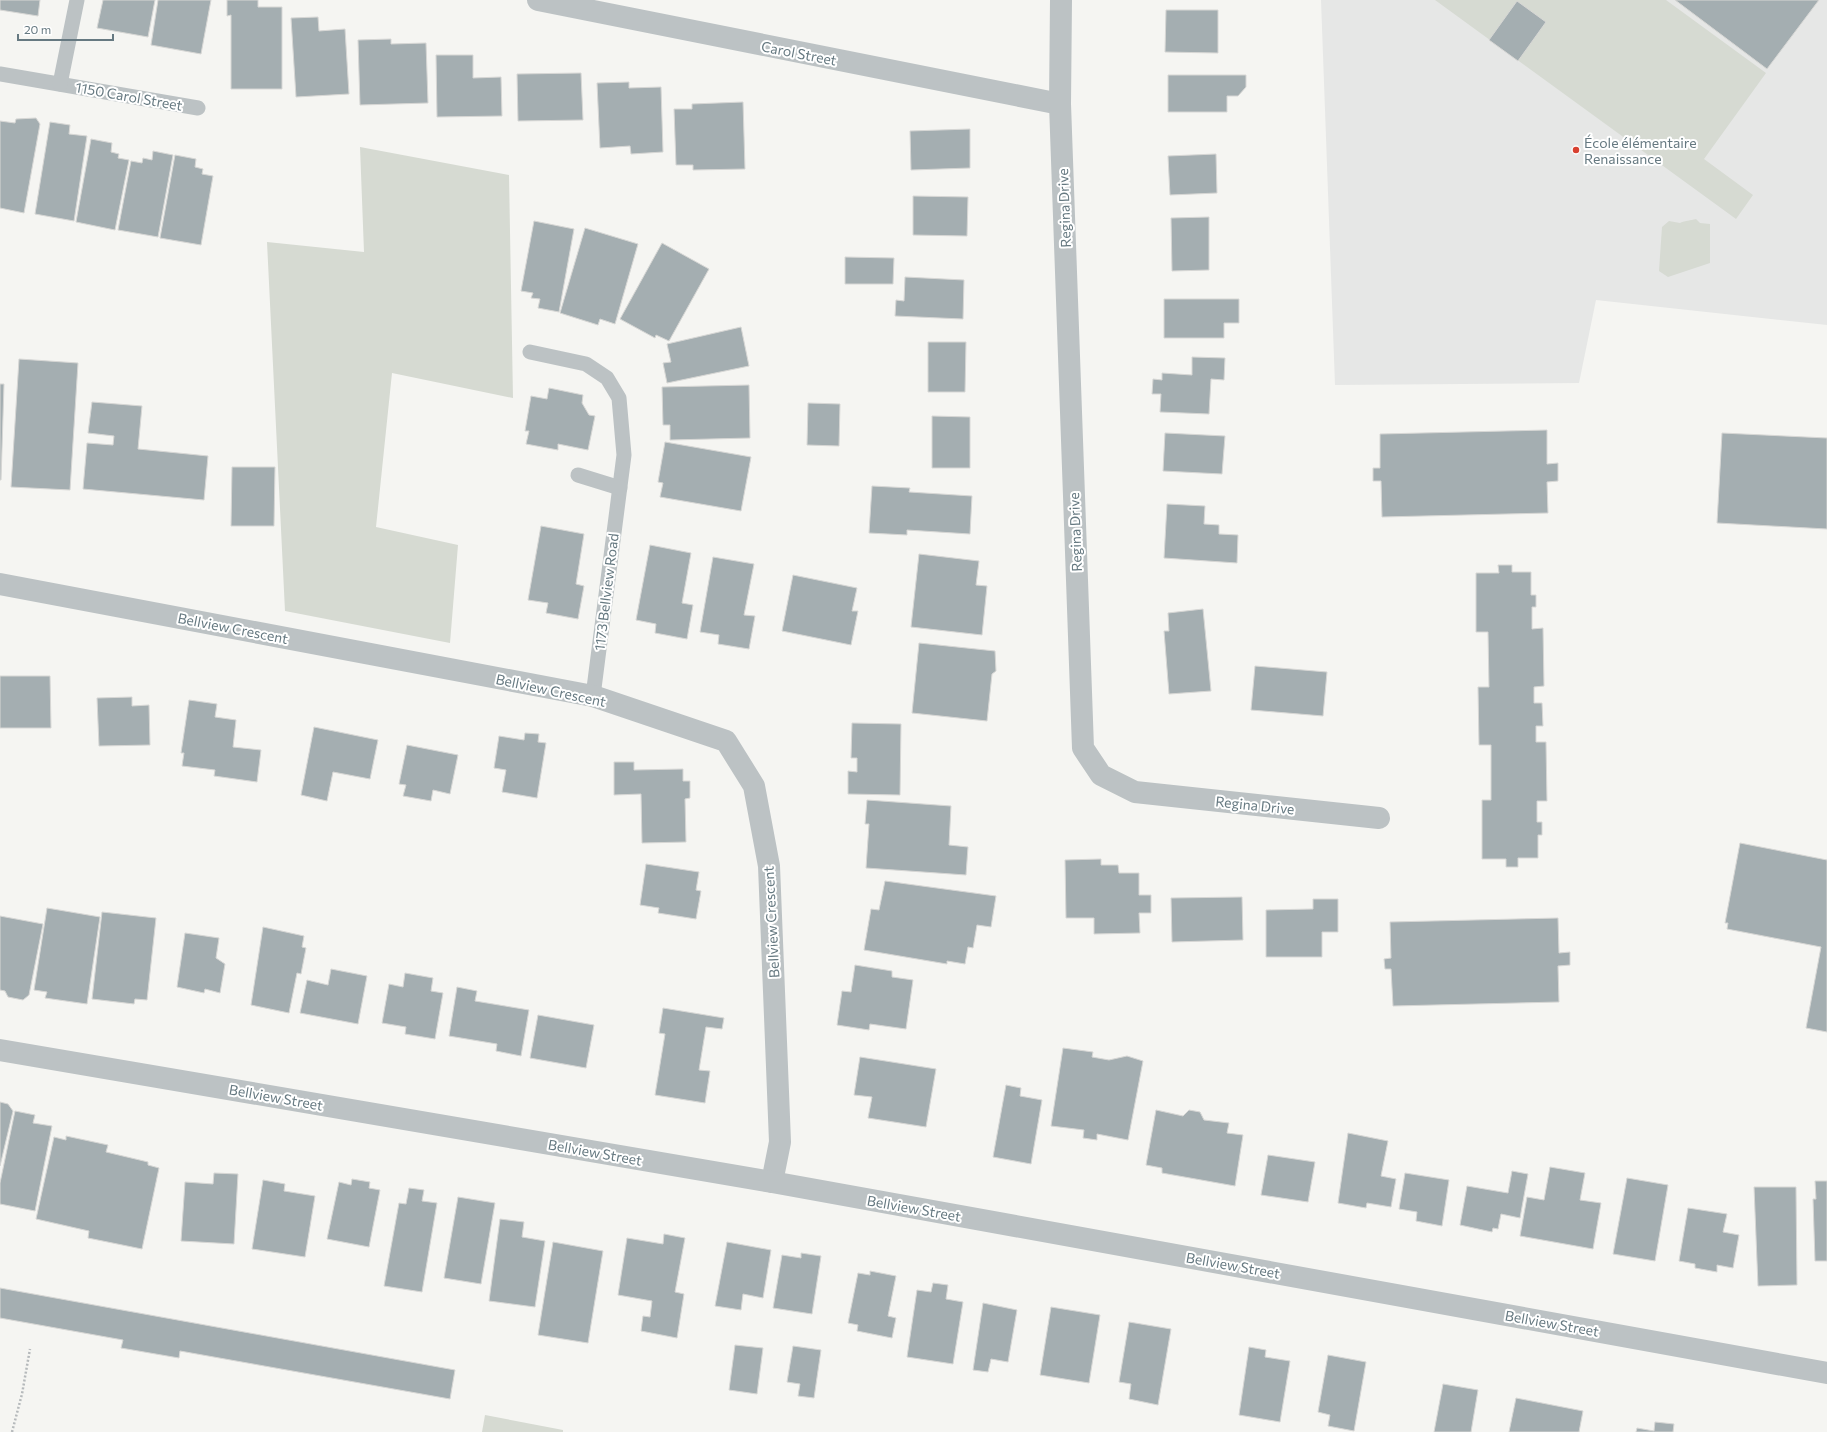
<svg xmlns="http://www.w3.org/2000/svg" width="1827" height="1432" font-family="Commissioner,sans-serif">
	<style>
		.built { fill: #e6e7e6 }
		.green { fill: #d6dad2 }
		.building { fill: #a4aeb1; stroke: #d7d7d5 }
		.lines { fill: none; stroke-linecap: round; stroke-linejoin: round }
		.path { stroke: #b5b9bb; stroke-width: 2.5; stroke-dasharray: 2 2; stroke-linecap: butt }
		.lane { stroke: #bcc2c4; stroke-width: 15 }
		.street { stroke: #bcc2c4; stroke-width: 22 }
		.poi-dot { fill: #d84130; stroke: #fff; stroke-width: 1.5 }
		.labels { text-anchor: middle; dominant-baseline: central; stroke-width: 4; stroke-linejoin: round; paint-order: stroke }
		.street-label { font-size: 14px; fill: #667981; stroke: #fff }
		.poi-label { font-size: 14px; fill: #667981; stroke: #fff; text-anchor: start }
	</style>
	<rect width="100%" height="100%" fill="#f5f5f2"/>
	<path class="built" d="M 1321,0 L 1827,0 L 1827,325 L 1596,300 L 1579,383 L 1335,385 Z"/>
	<g class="green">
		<path d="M 1435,0 L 1666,0 L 1766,73 L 1704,159 L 1753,195 L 1736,219 Z"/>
		<path d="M 360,147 L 509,175 L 513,398 L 392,373 L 376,527 L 458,545 L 450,643 L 285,611 L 267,242 L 364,252 Z"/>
		<path d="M 1696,219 L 1700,223 L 1710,224 L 1710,263 L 1668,277 L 1659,271 L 1662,227 L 1669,221 L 1680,223 C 1686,220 1690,221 1696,219 Z"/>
		<path d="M 485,1415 L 563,1430 L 563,1432 L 482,1432 Z"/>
	</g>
	<g class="building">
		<path d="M 0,0 L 40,0 L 38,16 L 0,10 Z"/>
		<path d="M 103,0 L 155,0 L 148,37 L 97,28 Z"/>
		<path d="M 158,0 L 211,0 L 201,54 L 151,45 Z"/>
		<path d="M 227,0 L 258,0 L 258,7 L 282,7 L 282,89 L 231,89 L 231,15 L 227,16 Z"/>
		<path d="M 1675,0 L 1819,0 L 1767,69 Z"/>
		<path d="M 1517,1 L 1546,22 L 1518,61 L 1489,40 Z"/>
		<path d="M 1166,10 L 1218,10 L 1218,53 L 1165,52 Z"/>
		<path d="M 318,17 L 319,31 L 345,29 L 349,94 L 296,97 L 291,18 Z"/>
		<path d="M 391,39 L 391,44 L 426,43 L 428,103 L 360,105 L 358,40 Z"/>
		<path d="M 436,55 L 473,55 L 473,78 L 501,77 L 502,116 L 437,117 Z"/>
		<path d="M 581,73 L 583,120 L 518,121 L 517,74 Z"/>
		<path d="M 1168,75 L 1246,75 L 1246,87 L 1238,96 L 1227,96 L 1227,112 L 1168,112 Z"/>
		<path d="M 629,82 L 629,88 L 661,87 L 663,152 L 631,154 L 630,146 L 600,148 L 597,83 Z"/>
		<path d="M 743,102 L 745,169 L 693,170 L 693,165 L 676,165 L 674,109 L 692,109 L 692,104 Z"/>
		<path d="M 36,118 L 40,124 L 24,213 L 0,208 L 0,121 L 15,123 L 16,119 Z"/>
		<path d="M 50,122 L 70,125 L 69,134 L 87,136 L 74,221 L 35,214 Z"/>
		<path d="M 970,129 L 970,168 L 911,170 L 910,131 Z"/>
		<path d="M 91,139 L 112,143 L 111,152 L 119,154 L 118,158 L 129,160 L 115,230 L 76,222 Z"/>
		<path d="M 153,151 L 173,155 L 158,237 L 118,230 L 131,161 L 142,163 L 143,158 L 152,160 Z"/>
		<path d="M 1216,154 L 1217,193 L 1170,195 L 1168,156 Z"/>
		<path d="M 175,155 L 196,159 L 195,167 L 203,169 L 202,174 L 213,176 L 201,245 L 160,238 Z"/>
		<path d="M 913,196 L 968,197 L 967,236 L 913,235 Z"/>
		<path d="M 1209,217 L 1209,270 L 1172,271 L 1171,218 Z"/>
		<path d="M 534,221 L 574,229 L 559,312 L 538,308 L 540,299 L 531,298 L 533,293 L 521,291 Z"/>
		<path d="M 585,228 L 638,244 L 615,324 L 600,319 L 598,325 L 560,313 Z"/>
		<path d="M 662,243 L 709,269 L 669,341 L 656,335 L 655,338 L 620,319 Z"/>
		<path d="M 845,257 L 894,258 L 893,284 L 845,284 Z"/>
		<path d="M 905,277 L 964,280 L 963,319 L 895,316 L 896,300 L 904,301 Z"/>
		<path d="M 1164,299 L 1239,299 L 1239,323 L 1224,323 L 1224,338 L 1164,338 Z"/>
		<path d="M 741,327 L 749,366 L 667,383 L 663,363 L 671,362 L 667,344 Z"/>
		<path d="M 928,342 L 966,342 L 965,392 L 928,392 Z"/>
		<path d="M 1192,357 L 1225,358 L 1224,380 L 1211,379 L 1209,414 L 1160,412 L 1161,394 L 1152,394 L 1153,379 L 1162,380 L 1162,373 L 1192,375 Z"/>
		<path d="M 19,359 L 78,363 L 70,490 L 11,487 Z"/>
		<path d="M 0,384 L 4,384 L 1,480 L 0,480 Z"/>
		<path d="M 749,385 L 750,438 L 670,440 L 670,425 L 663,425 L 662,387 Z"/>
		<path d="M 549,388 L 583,395 L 582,403 L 589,415 L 595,416 L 588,450 L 558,444 L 558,450 L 526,444 L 529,431 L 525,431 L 531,396 L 547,399 Z"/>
		<path d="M 92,402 L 142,406 L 138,449 L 208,456 L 204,500 L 83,489 L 87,443 L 113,445 L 114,436 L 88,433 Z"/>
		<path d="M 808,403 L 840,404 L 839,446 L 807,445 Z"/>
		<path d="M 932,416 L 970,417 L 970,468 L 932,468 Z"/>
		<path d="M 1547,430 L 1547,464 L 1558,463 L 1558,481 L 1547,482 L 1548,513 L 1382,517 L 1381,481 L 1373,481 L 1373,468 L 1380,468 L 1380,434 Z"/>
		<path d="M 1165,433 L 1225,436 L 1222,474 L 1163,471 Z"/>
		<path d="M 1722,433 L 1827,438 L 1827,529 L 1717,523 Z"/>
		<path d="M 665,442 L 751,457 L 741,511 L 660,497 L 663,483 L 658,482 Z"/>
		<path d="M 232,467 L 275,467 L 274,526 L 231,526 Z"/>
		<path d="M 872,486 L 910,488 L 909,492 L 972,496 L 970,534 L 907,530 L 907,535 L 869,533 Z"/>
		<path d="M 1167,504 L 1205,506 L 1204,524 L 1219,525 L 1219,534 L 1238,535 L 1237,563 L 1164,558 Z"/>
		<path d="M 541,526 L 584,534 L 576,584 L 584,586 L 578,619 L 546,613 L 548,603 L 528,600 Z"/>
		<path d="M 650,545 L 691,553 L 682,603 L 693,605 L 687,639 L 655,633 L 656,624 L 636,620 Z"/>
		<path d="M 919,554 L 979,561 L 976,585 L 987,586 L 982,635 L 911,627 Z"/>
		<path d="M 713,557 L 754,564 L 744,615 L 755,616 L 749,649 L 718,644 L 719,635 L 700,632 Z"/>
		<path d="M 1498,565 L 1512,565 L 1512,572 L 1531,572 L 1531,595 L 1536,595 L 1536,607 L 1532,607 L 1532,629 L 1543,628 L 1544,686 L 1534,687 L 1534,703 L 1542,703 L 1543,726 L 1536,726 L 1536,742 L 1546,742 L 1547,801 L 1537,801 L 1537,822 L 1542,822 L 1542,835 L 1538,835 L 1538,858 L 1518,858 L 1518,867 L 1506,867 L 1506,859 L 1482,859 L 1482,800 L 1491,800 L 1491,745 L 1479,745 L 1478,687 L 1489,687 L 1488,632 L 1476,632 L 1476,573 L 1499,573 Z"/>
		<path d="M 793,575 L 857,588 L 852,611 L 858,611 L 851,645 L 782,631 Z"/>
		<path d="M 1203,609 L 1211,691 L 1169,694 L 1164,631 L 1169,631 L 1168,613 Z"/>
		<path d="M 919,643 L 995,651 L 996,671 L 992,674 L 987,721 L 912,713 Z"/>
		<path d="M 1255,666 L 1327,672 L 1323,716 L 1251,710 Z"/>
		<path d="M 0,676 L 50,676 L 51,728 L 0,728 Z"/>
		<path d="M 132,697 L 132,706 L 149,705 L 150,745 L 99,746 L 97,698 Z"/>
		<path d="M 189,700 L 217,704 L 215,717 L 236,720 L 233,747 L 261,750 L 257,782 L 214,776 L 215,770 L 182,766 L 184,753 L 181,753 Z"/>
		<path d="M 852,723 L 901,724 L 900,795 L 848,794 L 848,771 L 857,772 L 857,758 L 851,758 Z"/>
		<path d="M 314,727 L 378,740 L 370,779 L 333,772 L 327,801 L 301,795 Z"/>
		<path d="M 525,733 L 539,734 L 538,742 L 546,743 L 537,798 L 502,792 L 506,770 L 494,768 L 499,736 L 524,740 Z"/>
		<path d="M 407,745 L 458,755 L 450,794 L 433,790 L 431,801 L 403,796 L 406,785 L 399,784 Z"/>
		<path d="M 614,762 L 634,762 L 634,770 L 683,769 L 683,781 L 690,781 L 690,798 L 685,799 L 686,842 L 642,843 L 641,794 L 614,795 Z"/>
		<path d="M 867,800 L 951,806 L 949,845 L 968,847 L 966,875 L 866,868 L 869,824 L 865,824 Z"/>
		<path d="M 1740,843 L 1827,860 L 1827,1032 L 1806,1028 L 1821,947 L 1727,929 L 1728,923 L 1725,923 Z"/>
		<path d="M 1101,859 L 1101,865 L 1118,865 L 1119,873 L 1139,873 L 1139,895 L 1151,895 L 1151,913 L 1139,913 L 1140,933 L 1094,934 L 1094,918 L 1066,918 L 1065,860 Z"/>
		<path d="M 646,864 L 699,872 L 696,890 L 701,891 L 696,919 L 658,913 L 659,908 L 640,905 Z"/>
		<path d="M 885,881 L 996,896 L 991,927 L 977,925 L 973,948 L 968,947 L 965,964 L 947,961 L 947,964 L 864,950 L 871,909 L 879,910 Z"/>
		<path d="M 1242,897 L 1243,940 L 1172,942 L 1171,898 Z"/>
		<path d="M 1313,899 L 1338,899 L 1338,932 L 1322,932 L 1322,957 L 1266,957 L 1266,910 L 1313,909 Z"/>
		<path d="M 47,908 L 100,917 L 87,1004 L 45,998 L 47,992 L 34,990 Z"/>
		<path d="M 102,912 L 156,918 L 147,1000 L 135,999 L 134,1004 L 92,999 Z"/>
		<path d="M 0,916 L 43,924 L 29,995 L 23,1000 L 8,997 L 5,991 L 0,990 Z"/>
		<path d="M 1558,918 L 1559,953 L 1570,952 L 1570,965 L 1558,966 L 1559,1002 L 1393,1006 L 1391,969 L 1385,969 L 1384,959 L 1391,958 L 1390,922 Z"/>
		<path d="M 263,927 L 304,936 L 302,947 L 306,948 L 301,974 L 297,973 L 289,1013 L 251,1005 Z"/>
		<path d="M 185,933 L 219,938 L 216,958 L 225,964 L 220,993 L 205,989 L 204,993 L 177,987 Z"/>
		<path d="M 855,965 L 892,971 L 892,977 L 913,980 L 906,1029 L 870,1024 L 869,1030 L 837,1025 L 842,991 L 851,992 Z"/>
		<path d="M 331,969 L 367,976 L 358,1024 L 300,1013 L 307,980 L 328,985 Z"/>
		<path d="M 405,973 L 433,978 L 431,991 L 443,993 L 435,1039 L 405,1034 L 406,1027 L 382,1023 L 389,984 L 403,987 Z"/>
		<path d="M 457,987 L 477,991 L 475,1001 L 529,1010 L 521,1056 L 496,1051 L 497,1044 L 449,1036 Z"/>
		<path d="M 663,1008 L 724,1018 L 722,1029 L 706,1027 L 699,1070 L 710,1071 L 705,1103 L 655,1095 L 665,1034 L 659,1033 Z"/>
		<path d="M 538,1015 L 594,1025 L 586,1068 L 530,1058 Z"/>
		<path d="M 1063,1048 L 1093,1052 L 1092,1057 L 1109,1060 L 1127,1056 L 1143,1061 L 1128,1140 L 1097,1134 L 1097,1140 L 1083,1138 L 1084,1130 L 1051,1126 Z"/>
		<path d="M 860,1057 L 936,1069 L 926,1127 L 868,1118 L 872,1097 L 854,1095 Z"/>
		<path d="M 1006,1085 L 1021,1088 L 1020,1096 L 1042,1100 L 1031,1164 L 993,1157 Z"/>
		<path d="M 0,1102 L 8,1104 L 13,1111 L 0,1166 Z"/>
		<path d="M 1156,1110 L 1183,1116 L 1189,1110 L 1200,1112 L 1204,1120 L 1229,1123 L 1227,1133 L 1243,1135 L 1235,1186 L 1162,1173 L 1162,1168 L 1146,1165 Z"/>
		<path d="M 15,1111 L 35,1115 L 33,1123 L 52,1126 L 35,1211 L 0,1204 L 0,1183 Z"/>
		<path d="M 1348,1133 L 1388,1141 L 1381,1176 L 1396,1179 L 1391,1207 L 1367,1203 L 1366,1208 L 1338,1203 Z"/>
		<path d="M 66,1136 L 108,1145 L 106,1152 L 148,1162 L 148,1165 L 159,1168 L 142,1249 L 88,1238 L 89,1231 L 36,1219 L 54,1137 L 66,1140 Z"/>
		<path d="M 1268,1155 L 1315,1162 L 1308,1202 L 1261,1195 Z"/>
		<path d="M 1550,1167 L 1585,1173 L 1580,1200 L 1601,1203 L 1593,1249 L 1520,1236 L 1527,1197 L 1544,1200 Z"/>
		<path d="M 1512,1171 L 1528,1174 L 1520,1218 L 1501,1214 L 1498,1229 L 1493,1228 L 1492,1232 L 1460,1225 L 1467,1186 L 1508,1193 Z"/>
		<path d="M 214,1173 L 238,1174 L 234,1244 L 181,1241 L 185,1182 L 213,1184 Z"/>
		<path d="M 1405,1173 L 1449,1180 L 1442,1226 L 1416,1221 L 1417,1212 L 1399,1209 Z"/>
		<path d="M 1627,1178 L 1668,1185 L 1655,1261 L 1613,1254 Z"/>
		<path d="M 352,1179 L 370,1182 L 369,1188 L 380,1190 L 369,1247 L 327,1239 L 339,1182 L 351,1185 Z"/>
		<path d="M 263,1180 L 285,1184 L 284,1191 L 315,1196 L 305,1257 L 252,1249 Z"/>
		<path d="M 1815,1181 L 1827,1181 L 1827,1261 L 1815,1261 L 1813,1199 L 1816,1199 Z"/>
		<path d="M 1754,1187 L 1796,1187 L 1797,1285 L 1758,1286 Z"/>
		<path d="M 409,1188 L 424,1190 L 422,1201 L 437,1203 L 422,1292 L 384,1286 L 399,1203 L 406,1204 Z"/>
		<path d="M 458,1197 L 495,1203 L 481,1284 L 444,1278 Z"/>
		<path d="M 1688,1208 L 1727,1214 L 1723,1232 L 1739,1235 L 1733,1268 L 1717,1265 L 1717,1272 L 1695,1268 L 1695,1264 L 1679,1261 Z"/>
		<path d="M 500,1219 L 524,1222 L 522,1237 L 545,1241 L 535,1307 L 489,1301 Z"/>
		<path d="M 664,1234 L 685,1238 L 675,1292 L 684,1294 L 677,1338 L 641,1331 L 643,1316 L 650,1317 L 652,1301 L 618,1295 L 627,1238 L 663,1244 Z"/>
		<path d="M 553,1242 L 603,1251 L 588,1343 L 538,1335 Z"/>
		<path d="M 727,1242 L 771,1250 L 763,1298 L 743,1294 L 741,1310 L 715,1306 Z"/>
		<path d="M 801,1253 L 821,1256 L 812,1314 L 773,1308 L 782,1255 L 801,1258 Z"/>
		<path d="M 870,1271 L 896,1276 L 888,1316 L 896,1318 L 892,1338 L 857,1331 L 858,1325 L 848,1323 L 858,1273 L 870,1275 Z"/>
		<path d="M 933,1283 L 948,1285 L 946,1299 L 963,1302 L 953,1364 L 907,1357 L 917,1290 L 931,1292 Z"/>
		<path d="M 0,1288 L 455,1370 L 450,1399 L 180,1351 L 179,1358 L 121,1348 L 123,1340 L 0,1318 Z"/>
		<path d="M 983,1303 L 1017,1310 L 1008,1362 L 991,1359 L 988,1372 L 973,1370 Z"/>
		<path d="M 1051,1307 L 1100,1315 L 1089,1383 L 1040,1375 Z"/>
		<path d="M 1129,1322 L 1171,1329 L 1158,1405 L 1129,1399 L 1131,1384 L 1119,1382 Z"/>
		<path d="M 735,1345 L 763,1348 L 757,1394 L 729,1390 Z"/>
		<path d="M 793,1346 L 821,1350 L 814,1398 L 798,1396 L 800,1384 L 787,1382 Z"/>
		<path d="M 1249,1347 L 1266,1350 L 1265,1357 L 1290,1361 L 1280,1422 L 1239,1415 Z"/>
		<path d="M 1328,1355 L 1366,1362 L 1354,1431 L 1328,1426 L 1330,1415 L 1318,1412 Z"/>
		<path d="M 1443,1384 L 1478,1390 L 1471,1432 L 1434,1432 Z"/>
		<path d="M 1516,1398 L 1583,1411 L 1579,1432 L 1509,1432 Z"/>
		<path d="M 1655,1422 L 1674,1424 L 1673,1432 L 1636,1432 L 1637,1428 L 1654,1431 Z"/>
	</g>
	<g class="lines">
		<path class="path" d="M 12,1432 L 22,1394 L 30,1349"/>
		<g class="lane">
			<path d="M 0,74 L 198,108"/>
			<path d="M 60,84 L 77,0"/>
			<path d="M 530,352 L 586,364 L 607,378 L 619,398 L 624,455 L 593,696"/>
			<path d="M 578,475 L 620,488"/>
		</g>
		<g class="street">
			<path d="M 538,0 L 1060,104"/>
			<path d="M 1061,0 L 1060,104 L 1083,748 L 1101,775 L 1135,792 L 1379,818"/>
			<path d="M 0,584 L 593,696 L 726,741 L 754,786 L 769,866 L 780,1142 L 772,1182"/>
			<path d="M 0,1050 L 772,1182 L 1827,1373"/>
		</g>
	</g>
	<circle class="poi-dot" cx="1576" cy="150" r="4"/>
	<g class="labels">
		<g class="street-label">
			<text transform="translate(799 53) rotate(11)">Carol Street</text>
			<text transform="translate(129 96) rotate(10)">1150 Carol Street</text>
			<text transform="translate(1064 208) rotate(-92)">Regina Drive</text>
			<text transform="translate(1075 532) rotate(-92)">Regina Drive</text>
			<text transform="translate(606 592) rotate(-83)">1173 Bellview Road</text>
			<text transform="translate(233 628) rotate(11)">Bellview Crescent</text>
			<text transform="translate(551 690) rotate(12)">Bellview Crescent</text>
			<text transform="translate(1255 805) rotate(6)">Regina Drive</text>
			<text transform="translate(771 922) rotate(-93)">Bellview Crescent</text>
			<text transform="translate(276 1097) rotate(10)">Bellview Street</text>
			<text transform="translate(595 1152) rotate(10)">Bellview Street</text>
			<text transform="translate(914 1208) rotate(10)">Bellview Street</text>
			<text transform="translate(1233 1265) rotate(10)">Bellview Street</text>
			<text transform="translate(1552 1323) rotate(10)">Bellview Street</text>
		</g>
		<g class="poi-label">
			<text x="1584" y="142">École élémentaire<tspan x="1584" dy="16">Renaissance</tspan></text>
		</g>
	</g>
	<path d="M18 34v6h95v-6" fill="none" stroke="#667981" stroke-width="2"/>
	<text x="24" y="34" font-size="12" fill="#667981" stroke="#ffffff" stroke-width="3" paint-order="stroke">20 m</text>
</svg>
